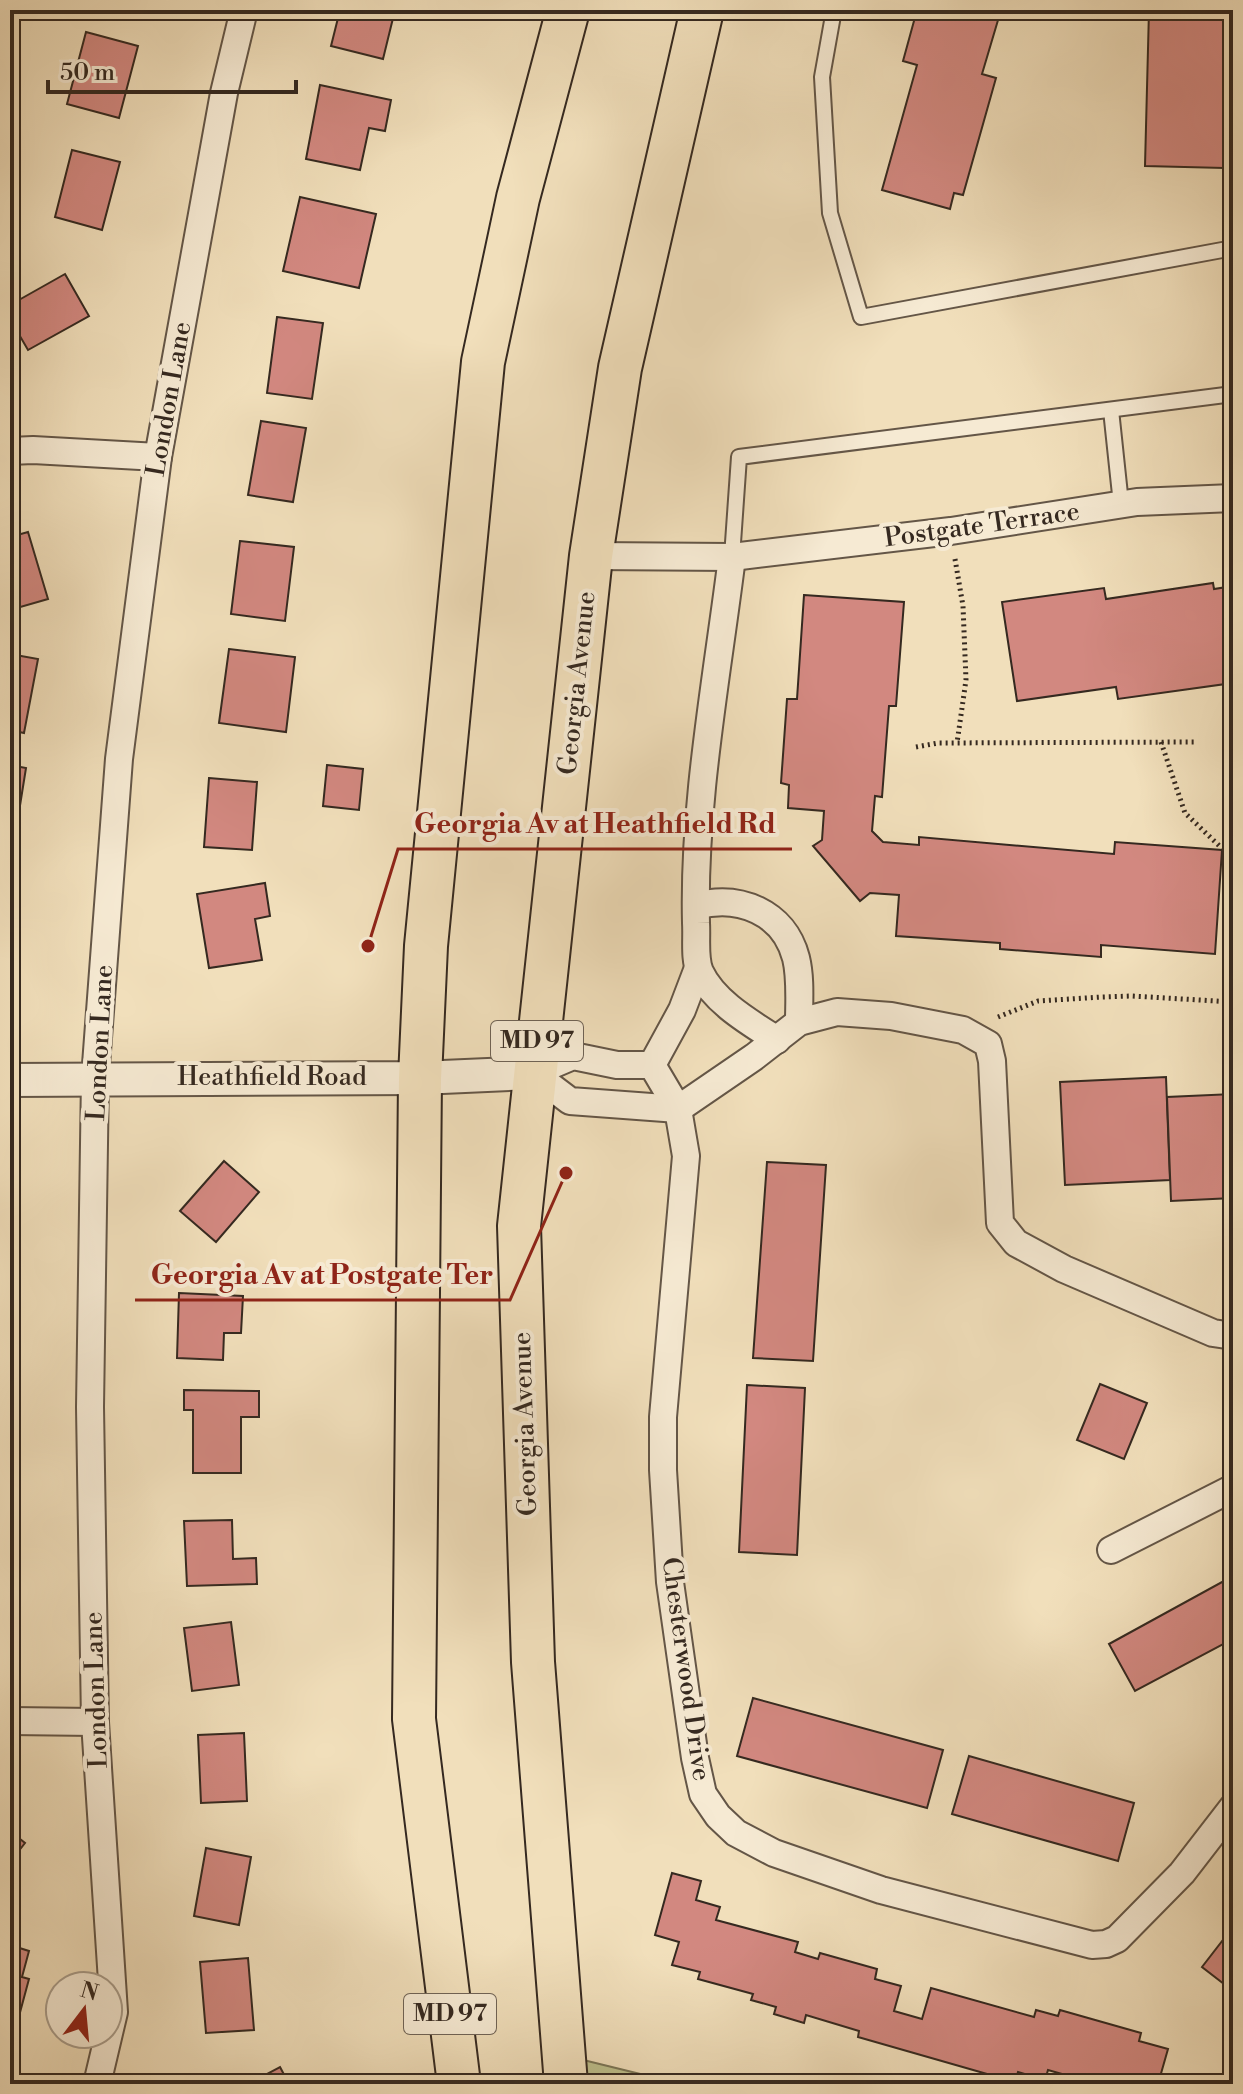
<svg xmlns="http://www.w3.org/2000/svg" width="1243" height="2094" font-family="'Libre Bodoni',serif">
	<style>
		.green { fill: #bec18d; stroke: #7a7556; stroke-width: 2 }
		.building { fill: #d28880; stroke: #352920; stroke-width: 2 }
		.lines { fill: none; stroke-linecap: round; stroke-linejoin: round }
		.service-casing { stroke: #645647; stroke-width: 18 }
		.minor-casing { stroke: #645647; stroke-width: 30 }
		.tertiary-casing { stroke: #645647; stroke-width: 36 }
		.primary-casing { stroke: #352920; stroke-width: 46 }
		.path { stroke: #352920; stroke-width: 5; stroke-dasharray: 2 4; stroke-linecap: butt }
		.service { stroke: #f6ead3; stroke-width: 14 }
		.minor { stroke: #f6ead3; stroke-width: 26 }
		.tertiary { stroke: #f6ead3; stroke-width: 32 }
		.primary { stroke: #f1dfbb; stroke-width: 42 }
		.labels { text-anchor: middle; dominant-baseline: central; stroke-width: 8; stroke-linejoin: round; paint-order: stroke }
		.shield { fill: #f6ead3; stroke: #6f6356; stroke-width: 2 }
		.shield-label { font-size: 24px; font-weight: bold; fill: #352920 }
		.street-label { font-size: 26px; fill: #352920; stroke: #f6ead3 }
		.leader { fill: none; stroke: #8f2418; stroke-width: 3 }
		.callout-dot { fill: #8f2418; stroke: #f6ead3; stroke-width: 3 }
		.callout-label { font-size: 28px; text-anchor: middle; font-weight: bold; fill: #8f2418; stroke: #f6ead3; stroke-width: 8; stroke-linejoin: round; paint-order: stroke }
	</style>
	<rect width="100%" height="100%" fill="#f1dfbb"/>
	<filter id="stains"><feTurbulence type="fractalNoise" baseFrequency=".0025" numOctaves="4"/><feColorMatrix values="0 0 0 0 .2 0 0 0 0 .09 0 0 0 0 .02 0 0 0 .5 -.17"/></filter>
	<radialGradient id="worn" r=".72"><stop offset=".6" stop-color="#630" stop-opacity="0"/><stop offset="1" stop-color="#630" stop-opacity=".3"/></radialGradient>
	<path class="green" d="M 563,2055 L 681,2084 L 566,2084 Z"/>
	<g class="building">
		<path d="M 340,10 L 395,10 L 383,59 L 331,46 Z"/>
		<path d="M 917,10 L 1001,10 L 982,74 L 996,78 L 963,195 L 954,193 L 950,209 L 882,190 L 917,65 L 903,61 Z"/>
		<path d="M 1149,10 L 1227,10 L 1224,168 L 1145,166 Z"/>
		<path d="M 86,32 L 138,46 L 119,118 L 67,104 Z"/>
		<path d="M 320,85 L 391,100 L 385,131 L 369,128 L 360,170 L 306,159 Z"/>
		<path d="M 72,150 L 120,162 L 102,230 L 55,217 Z"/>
		<path d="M 300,197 L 376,214 L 359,288 L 283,271 Z"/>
		<path d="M 65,274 L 89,316 L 28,350 L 10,319 L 10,305 Z"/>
		<path d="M 277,317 L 323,323 L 312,399 L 267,393 Z"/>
		<path d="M 261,421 L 306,428 L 293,502 L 248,495 Z"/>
		<path d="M 28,532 L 48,599 L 10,610 L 10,537 Z"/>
		<path d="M 240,541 L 294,547 L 285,621 L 231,614 Z"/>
		<path d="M 1213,583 L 1214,589 L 1233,586 L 1233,691 L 1227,692 L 1226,684 L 1118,699 L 1116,687 L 1017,701 L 1002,602 L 1104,588 L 1106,599 Z"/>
		<path d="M 804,595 L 904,602 L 896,706 L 889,706 L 882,797 L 875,796 L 872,831 L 883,842 L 919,845 L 919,837 L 1114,854 L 1115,842 L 1222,850 L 1215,954 L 1101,945 L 1101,957 L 1000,949 L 1000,943 L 896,936 L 899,895 L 870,893 L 860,901 L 813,846 L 822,840 L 824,811 L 788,808 L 789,785 L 781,783 L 787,699 L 797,699 Z"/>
		<path d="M 229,649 L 295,657 L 286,732 L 219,723 Z"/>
		<path d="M 10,654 L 38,659 L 24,733 L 10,730 Z"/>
		<path d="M 10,765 L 26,768 L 14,843 L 10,843 Z"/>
		<path d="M 327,765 L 363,769 L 359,810 L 323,806 Z"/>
		<path d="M 209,778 L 257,782 L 252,850 L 204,847 Z"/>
		<path d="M 265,883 L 270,916 L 255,919 L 262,960 L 209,968 L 197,894 Z"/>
		<path d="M 1166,1077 L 1170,1180 L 1065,1185 L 1060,1082 Z"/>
		<path d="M 1233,1094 L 1233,1198 L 1171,1201 L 1167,1097 Z"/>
		<path d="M 224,1161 L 259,1192 L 216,1242 L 180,1211 Z"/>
		<path d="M 767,1162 L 826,1165 L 813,1361 L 753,1358 Z"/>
		<path d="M 179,1293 L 243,1296 L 241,1333 L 224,1333 L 223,1360 L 177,1358 Z"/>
		<path d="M 1100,1384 L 1147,1403 L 1124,1459 L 1077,1440 Z"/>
		<path d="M 747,1385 L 805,1388 L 797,1555 L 739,1552 Z"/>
		<path d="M 184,1390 L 259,1391 L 259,1417 L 241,1417 L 241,1473 L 193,1473 L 193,1410 L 184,1410 Z"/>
		<path d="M 232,1520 L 233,1559 L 256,1558 L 257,1584 L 187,1586 L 184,1521 Z"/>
		<path d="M 1233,1576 L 1233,1639 L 1135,1691 L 1109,1644 Z"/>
		<path d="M 231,1622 L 239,1685 L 192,1691 L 184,1628 Z"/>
		<path d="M 753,1698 L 943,1750 L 927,1808 L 737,1756 Z"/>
		<path d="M 244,1733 L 247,1801 L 201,1803 L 198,1735 Z"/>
		<path d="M 969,1756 L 1134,1803 L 1118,1861 L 952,1814 Z"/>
		<path d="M 10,1831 L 25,1843 L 10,1862 Z"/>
		<path d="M 206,1848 L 251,1857 L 239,1925 L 194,1916 Z"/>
		<path d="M 672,1873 L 701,1881 L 696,1900 L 720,1907 L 716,1920 L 798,1942 L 795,1952 L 818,1959 L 820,1953 L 877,1969 L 875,1979 L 901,1986 L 894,2011 L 922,2019 L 931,1988 L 1034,2017 L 1036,2010 L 1058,2016 L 1060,2010 L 1141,2033 L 1139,2041 L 1168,2049 L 1158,2084 L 1097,2084 L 1048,2070 L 1045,2080 L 1018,2072 L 1015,2082 L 858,2037 L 859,2031 L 806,2015 L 804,2023 L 774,2014 L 776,2007 L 751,2000 L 753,1994 L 698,1979 L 700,1972 L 672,1965 L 679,1942 L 655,1935 Z"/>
		<path d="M 1233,1927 L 1233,1991 L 1202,1967 Z"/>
		<path d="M 10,1945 L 29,1951 L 22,1977 L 29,1979 L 15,2031 L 10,2030 Z"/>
		<path d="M 248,1958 L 254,2030 L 206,2033 L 200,1962 Z"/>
		<path d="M 280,2067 L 289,2084 L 248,2084 Z"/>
	</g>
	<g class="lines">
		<g class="service-casing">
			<g id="service">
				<path d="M 834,10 L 822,77 L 830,213 L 861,317 L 1233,248"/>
				<path d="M 1111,410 L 1121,504"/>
				<path d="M 732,557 L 739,457 L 1233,394"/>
			</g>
		</g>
		<g class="minor-casing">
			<g id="minor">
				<path d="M 10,451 L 33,450 L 158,457"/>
				<path d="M 591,556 L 732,557 L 951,531 L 1137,502 L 1233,498"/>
				<path d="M 732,557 C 717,678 693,802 696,923 C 697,938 694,959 700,972 C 714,1002 749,1022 777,1040"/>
				<path d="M 696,906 C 739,894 784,912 796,958 C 801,978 799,1002 799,1022"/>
				<path d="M 652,1065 L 678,1109 L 686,1156 L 663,1417 L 663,1470 L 670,1582 L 695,1758 L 703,1794 L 718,1816 L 736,1833 L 774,1853 L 881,1890 L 1092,1945 L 1106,1944 L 1117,1939 L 1182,1873 L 1233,1807"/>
				<path d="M 652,1065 L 617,1065 L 573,1056 L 533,1073 L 570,1101 L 678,1109 L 754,1057 L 799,1022 L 837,1012 L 891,1016 L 963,1030 L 988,1044 L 992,1061 L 1000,1223 L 1016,1243 L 1064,1269 L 1213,1333 L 1233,1336"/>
				<path d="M 652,1065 L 682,1010 L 698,968"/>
				<path d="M 1111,1550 L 1233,1488"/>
				<path d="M 10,1721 L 95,1722"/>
				<path d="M 97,2084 L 114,2012 L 95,1722 L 90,1407 L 95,1078 L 119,759 L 158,457 L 224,93 L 244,10"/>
			</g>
		</g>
		<g class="tertiary-casing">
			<path id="tertiary" d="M 10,1080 L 420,1078 L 533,1073"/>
		</g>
		<g class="primary-casing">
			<g id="primary">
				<path d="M 459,2084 L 414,1719 L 420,1078 L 426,946 L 483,362 L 518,198 L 568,10"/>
				<path d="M 566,2084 L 533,1662 L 519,1226 L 591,556 L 620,368 L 702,10"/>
			</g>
		</g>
		<g class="path">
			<path d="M 955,559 L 963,606 L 966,680 L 957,743"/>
			<path d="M 1161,742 L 1185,813 L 1233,859"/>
			<path d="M 916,747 L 938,743 L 1196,742"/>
			<path d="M 998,1017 L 1038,1001 L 1102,997 L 1132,996 L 1233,1002"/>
		</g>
		<use href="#service" class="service"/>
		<use href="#minor" class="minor"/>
		<use href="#tertiary" class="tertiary"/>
		<use href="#primary" class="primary"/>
	</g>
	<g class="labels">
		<g class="shield">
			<rect x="491" y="1021" width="92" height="40" rx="6"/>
			<rect x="404" y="1994" width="92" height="40" rx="6"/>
		</g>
		<g class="shield-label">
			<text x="537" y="1041">MD 97</text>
			<text x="450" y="2014">MD 97</text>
		</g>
		<g class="street-label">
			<text transform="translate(169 399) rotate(-80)">London Lane</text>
			<text transform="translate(982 525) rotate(-8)">Postgate Terrace</text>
			<text transform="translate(577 683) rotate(-84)">Georgia Avenue</text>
			<text transform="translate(100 1043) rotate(-87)">London Lane</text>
			<text x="272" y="1077">Heathfield Road</text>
			<text transform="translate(525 1424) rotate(-92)">Georgia Avenue</text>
			<text transform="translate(686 1669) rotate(82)">Chesterwood Drive</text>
			<text transform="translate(96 1690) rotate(-92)">London Lane</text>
		</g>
	</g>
	<path class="leader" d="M368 946L398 849H792M566 1173L510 1300H135"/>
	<g class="callout-dot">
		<circle cx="368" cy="946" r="8"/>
		<circle cx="566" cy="1173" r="8"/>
	</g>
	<g class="callout-label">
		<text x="595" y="833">Georgia Av at Heathfield Rd</text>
		<text x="322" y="1284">Georgia Av at Postgate Ter</text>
	</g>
	<rect width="1243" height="2094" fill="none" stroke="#f1dfbb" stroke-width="40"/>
	<rect x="12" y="12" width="1219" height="2070" fill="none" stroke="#352920" stroke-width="4"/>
	<rect x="20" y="20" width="1203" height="2054" fill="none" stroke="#352920" stroke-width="2"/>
	<g transform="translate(84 2010) rotate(16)"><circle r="38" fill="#f6ead3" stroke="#a99d8b" stroke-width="2"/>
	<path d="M0-6L14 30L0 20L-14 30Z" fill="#8f2418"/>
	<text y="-12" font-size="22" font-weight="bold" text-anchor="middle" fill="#352920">N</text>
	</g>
	<path d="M48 80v12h248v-12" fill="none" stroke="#352920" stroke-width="4"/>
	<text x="60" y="80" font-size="24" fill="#352920" stroke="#f6ead3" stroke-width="6" paint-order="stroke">50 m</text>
	<rect width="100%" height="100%" filter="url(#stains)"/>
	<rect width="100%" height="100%" fill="url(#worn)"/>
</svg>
